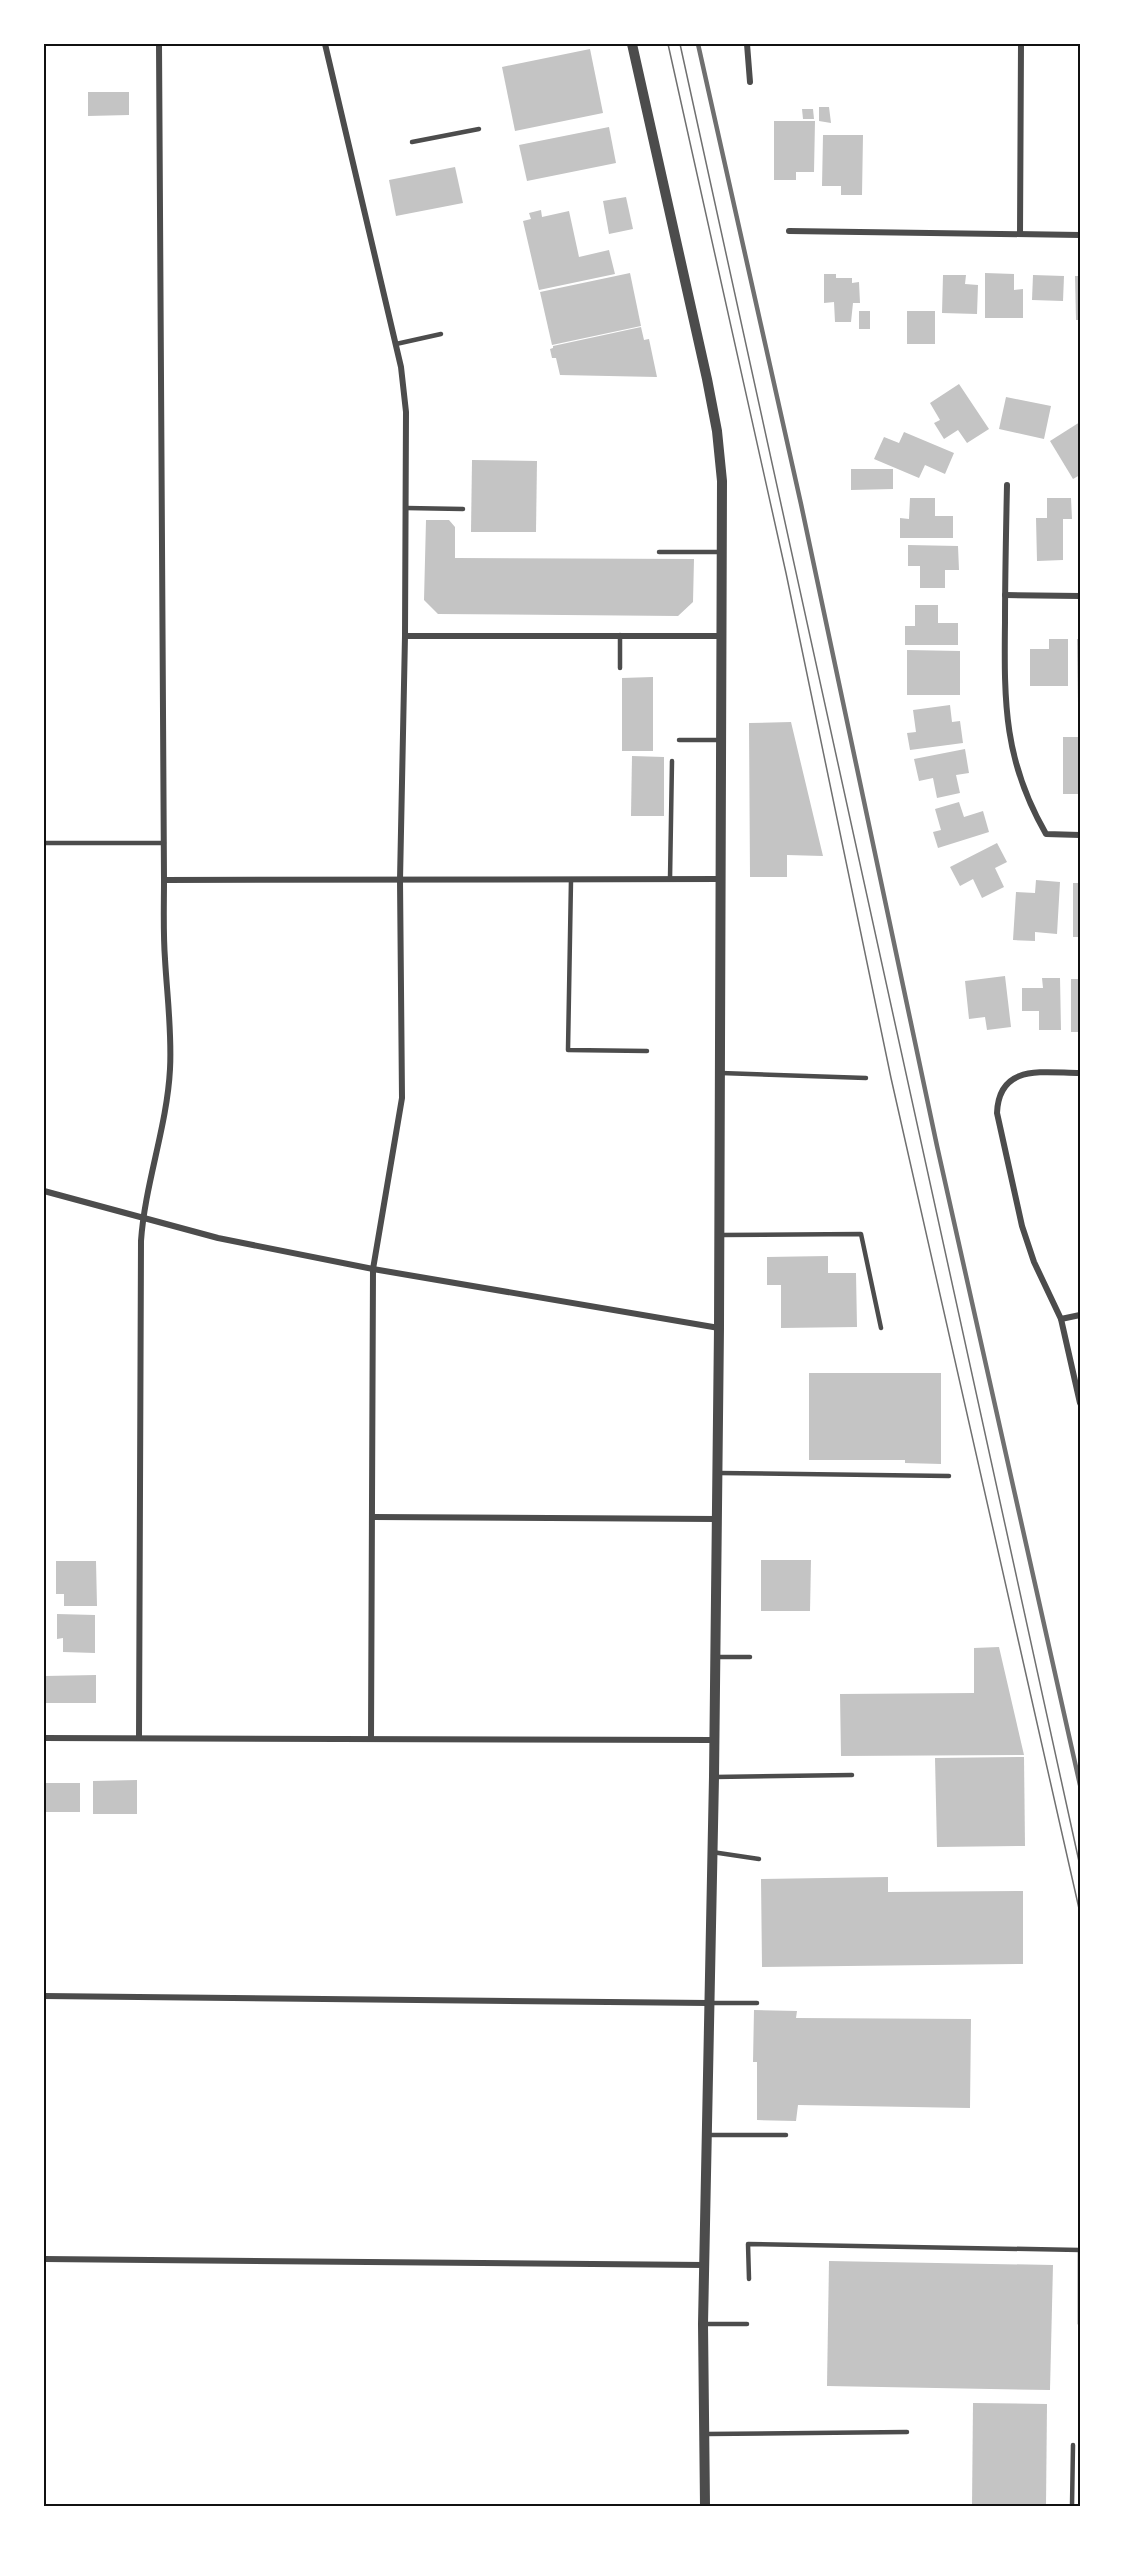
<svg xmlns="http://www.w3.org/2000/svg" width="1124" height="2550" font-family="Overpass,sans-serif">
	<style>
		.building { fill: #c4c4c4 }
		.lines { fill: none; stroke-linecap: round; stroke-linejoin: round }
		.service { stroke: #4c4c4c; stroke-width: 4.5 }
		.minor { stroke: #4c4c4c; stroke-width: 6 }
		.tertiary { stroke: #4c4c4c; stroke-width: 10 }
		.tram { stroke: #707070; stroke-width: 1.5 }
		.rail { stroke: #707070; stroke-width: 4.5 }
		.neatline { fill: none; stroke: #111; stroke-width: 2 }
	</style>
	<rect width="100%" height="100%" fill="#fff"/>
	<g class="building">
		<path d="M 590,49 L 603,113 L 515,131 L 502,67 Z"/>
		<path d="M 88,92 L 129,92 L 129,115 L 88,116 Z"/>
		<path d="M 819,107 L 829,107 L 831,123 L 819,121 Z"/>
		<path d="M 802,109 L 813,109 L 814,119 L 803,119 Z"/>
		<path d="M 774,121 L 815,121 L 814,172 L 796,172 L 796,180 L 774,180 Z"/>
		<path d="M 609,127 L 616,163 L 527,181 L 519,145 Z"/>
		<path d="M 823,135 L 863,135 L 862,195 L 841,195 L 841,186 L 822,186 Z"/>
		<path d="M 455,167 L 463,203 L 396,216 L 389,180 Z"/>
		<path d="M 626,197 L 633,229 L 609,234 L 603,201 Z"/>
		<path d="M 541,210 L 542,217 L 569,211 L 579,257 L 609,250 L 615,274 L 539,290 L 523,221 L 531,219 L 529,213 Z"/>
		<path d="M 630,273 L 641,326 L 552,345 L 540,292 Z"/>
		<path d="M 985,273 L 1014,274 L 1014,290 L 1023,289 L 1023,318 L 985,318 Z"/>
		<path d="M 824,274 L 836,274 L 836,278 L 852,278 L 852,283 L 859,282 L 860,303 L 853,303 L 851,322 L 835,322 L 834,302 L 824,303 Z"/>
		<path d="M 943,275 L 966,275 L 965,284 L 978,285 L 977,314 L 942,313 Z"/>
		<path d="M 1033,275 L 1064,276 L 1063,301 L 1032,300 Z"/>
		<path d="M 1075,276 L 1080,276 L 1080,320 L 1076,320 Z"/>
		<rect x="859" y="311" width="11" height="18"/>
		<rect x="907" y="311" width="28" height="33"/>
		<path d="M 641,327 L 644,340 L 649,339 L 657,377 L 560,375 L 556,358 L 552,358 L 550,349 L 553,348 L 553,346 Z"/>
		<path d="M 959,384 L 989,429 L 967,443 L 958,430 L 944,439 L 934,423 L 940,420 L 930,403 Z"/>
		<path d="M 1006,397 L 1051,406 L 1044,439 L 999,429 Z"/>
		<path d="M 1080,422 L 1080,475 L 1073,479 L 1050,441 Z"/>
		<path d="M 904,432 L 954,453 L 945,474 L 925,465 L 919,478 L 874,459 L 884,437 L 899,443 Z"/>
		<path d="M 472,460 L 537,461 L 536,532 L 471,532 Z"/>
		<path d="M 851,469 L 893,469 L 893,489 L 851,490 Z"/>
		<path d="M 910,498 L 935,498 L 935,516 L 953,516 L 953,538 L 900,538 L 900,518 L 909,519 Z"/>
		<path d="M 1047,498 L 1071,498 L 1072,519 L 1063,519 L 1063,560 L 1037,561 L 1036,518 L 1047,518 Z"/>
		<path d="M 426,520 L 449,520 L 455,527 L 455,558 L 694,559 L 693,602 L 678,616 L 438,614 L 424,600 Z"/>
		<path d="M 908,545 L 958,546 L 959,570 L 945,570 L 945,588 L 920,588 L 920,566 L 908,566 Z"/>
		<path d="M 915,605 L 938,605 L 938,623 L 958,623 L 958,645 L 905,645 L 905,626 L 915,626 Z"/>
		<path d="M 1049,639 L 1068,639 L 1068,686 L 1030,686 L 1030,649 L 1049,649 Z"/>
		<path d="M 1077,639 L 1080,639 L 1080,704 L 1078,704 Z"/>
		<path d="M 907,650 L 960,651 L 960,695 L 907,695 Z"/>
		<path d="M 653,677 L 653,751 L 622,751 L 622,678 Z"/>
		<path d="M 950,705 L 952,722 L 960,721 L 963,743 L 910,750 L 907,733 L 916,732 L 913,710 Z"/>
		<path d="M 791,722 L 823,856 L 787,855 L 787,877 L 750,877 L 749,723 Z"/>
		<rect x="1063" y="737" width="17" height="57"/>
		<path d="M 965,749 L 969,773 L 956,775 L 960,793 L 937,798 L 933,778 L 919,781 L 914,759 Z"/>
		<path d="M 632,756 L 664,757 L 664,816 L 631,816 Z"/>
		<path d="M 959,802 L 964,817 L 983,811 L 989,832 L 938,848 L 933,832 L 941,830 L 935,809 Z"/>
		<path d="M 997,843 L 1007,862 L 995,868 L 1004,887 L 982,898 L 973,879 L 960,886 L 950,867 Z"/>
		<path d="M 1036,880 L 1060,882 L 1057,934 L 1035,932 L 1035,941 L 1013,940 L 1016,892 L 1035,893 Z"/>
		<rect x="1073" y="883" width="7" height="54"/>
		<path d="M 1005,976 L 1011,1027 L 987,1030 L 985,1017 L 969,1019 L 965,981 Z"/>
		<path d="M 1042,978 L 1060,978 L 1061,1030 L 1039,1030 L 1039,1011 L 1022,1011 L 1022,988 L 1043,988 Z"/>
		<rect x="1071" y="979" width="9" height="53"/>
		<path d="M 828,1256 L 828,1273 L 856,1273 L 857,1327 L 781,1328 L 781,1285 L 767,1285 L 767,1257 Z"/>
		<path d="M 809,1373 L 941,1373 L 941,1464 L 905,1463 L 905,1460 L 809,1460 Z"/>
		<path d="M 761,1560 L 811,1560 L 810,1611 L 761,1611 Z"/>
		<path d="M 56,1561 L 96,1561 L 97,1606 L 64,1606 L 64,1594 L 56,1594 Z"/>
		<path d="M 57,1614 L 95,1615 L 95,1653 L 63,1652 L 63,1638 L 57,1639 Z"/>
		<path d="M 999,1647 L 1024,1755 L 841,1756 L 840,1694 L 974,1693 L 974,1648 Z"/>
		<path d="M 96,1675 L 96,1703 L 46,1703 L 45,1676 Z"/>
		<path d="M 1024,1757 L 1025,1846 L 937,1847 L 935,1758 Z"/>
		<path d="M 137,1780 L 137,1814 L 93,1814 L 93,1781 Z"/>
		<rect x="44" y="1783" width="36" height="29"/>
		<path d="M 888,1877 L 888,1892 L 1023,1891 L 1023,1964 L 762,1967 L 761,1879 Z"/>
		<path d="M 754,2010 L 797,2011 L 796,2018 L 971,2019 L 970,2108 L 798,2105 L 796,2121 L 757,2120 L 757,2062 L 753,2062 Z"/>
		<path d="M 829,2261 L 1053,2265 L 1050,2390 L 827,2386 Z"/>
		<path d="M 973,2403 L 1047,2404 L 1046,2506 L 972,2506 Z"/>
	</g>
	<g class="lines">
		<g class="service">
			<path d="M 412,142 L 479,129"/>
			<path d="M 396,344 L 441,334"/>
			<path d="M 406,508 L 463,509"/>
			<path d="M 659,552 L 722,552"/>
			<path d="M 620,668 L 620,635"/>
			<path d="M 679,740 L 721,740"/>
			<path d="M 44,843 L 164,843"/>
			<path d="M 670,879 L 672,761"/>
			<path d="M 571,880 L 568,1050 L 647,1051"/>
			<path d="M 721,1073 L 866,1078"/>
			<path d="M 721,1235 L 861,1234 L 881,1328"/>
			<path d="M 719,1473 L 949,1476"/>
			<path d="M 717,1657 L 750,1657"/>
			<path d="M 714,1777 L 852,1775"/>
			<path d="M 712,1852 L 759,1859"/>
			<path d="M 710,2003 L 757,2003"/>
			<path d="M 707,2135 L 786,2135"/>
			<path d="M 1080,2249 L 1080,2324"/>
			<path d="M 749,2279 L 748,2244 L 1080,2250"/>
			<path d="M 703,2324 L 747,2324"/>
			<path d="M 706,2434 L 907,2432"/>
			<path d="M 1072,2506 L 1073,2445"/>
		</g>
		<g class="minor">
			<path d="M 325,44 L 401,367 L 406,412 L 405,636 L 400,880 L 402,1098 L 373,1269 L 371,1739"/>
			<path d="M 747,44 L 750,82"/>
			<path d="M 789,231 L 1080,235"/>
			<path d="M 1020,234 L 1021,44"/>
			<path d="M 1007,485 C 1006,531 1005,577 1005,622 C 1004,704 1004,761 1046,834 L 1080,835"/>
			<path d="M 1005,595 L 1080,596"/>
			<path d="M 405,636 L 722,636"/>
			<path d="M 164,880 L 720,879"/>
			<path d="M 1080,1073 C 1043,1073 999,1063 997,1113 L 1022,1226 L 1034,1262 L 1061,1319 L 1080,1403"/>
			<path d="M 44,1191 L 218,1238 L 373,1269 L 719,1328"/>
			<path d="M 1061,1319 L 1080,1315"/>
			<path d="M 373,1517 L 716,1519"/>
			<path d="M 44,1738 L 714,1740"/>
			<path d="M 139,1738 L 141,1241 C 145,1183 167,1127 170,1069 C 172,1032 167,995 165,959 C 163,933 164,906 164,880 L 159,44"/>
			<path d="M 44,1996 L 708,2003"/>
			<path d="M 44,2259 L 705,2265"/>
		</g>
		<path class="tertiary" d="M 632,44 L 707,379 L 717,431 L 722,481 L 719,1328 L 714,1777 L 703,2324 L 705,2506"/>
		<g class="tram">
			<path d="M 668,44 L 786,573 L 891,1078 L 1080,1913"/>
			<path d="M 680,44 L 1080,1866"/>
		</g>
		<path class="rail" d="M 698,44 L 801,504 L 937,1146 L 1080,1785"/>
	</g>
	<rect width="1124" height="2550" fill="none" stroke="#ffffff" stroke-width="90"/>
	<rect x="45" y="45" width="1034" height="2460" class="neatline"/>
</svg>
